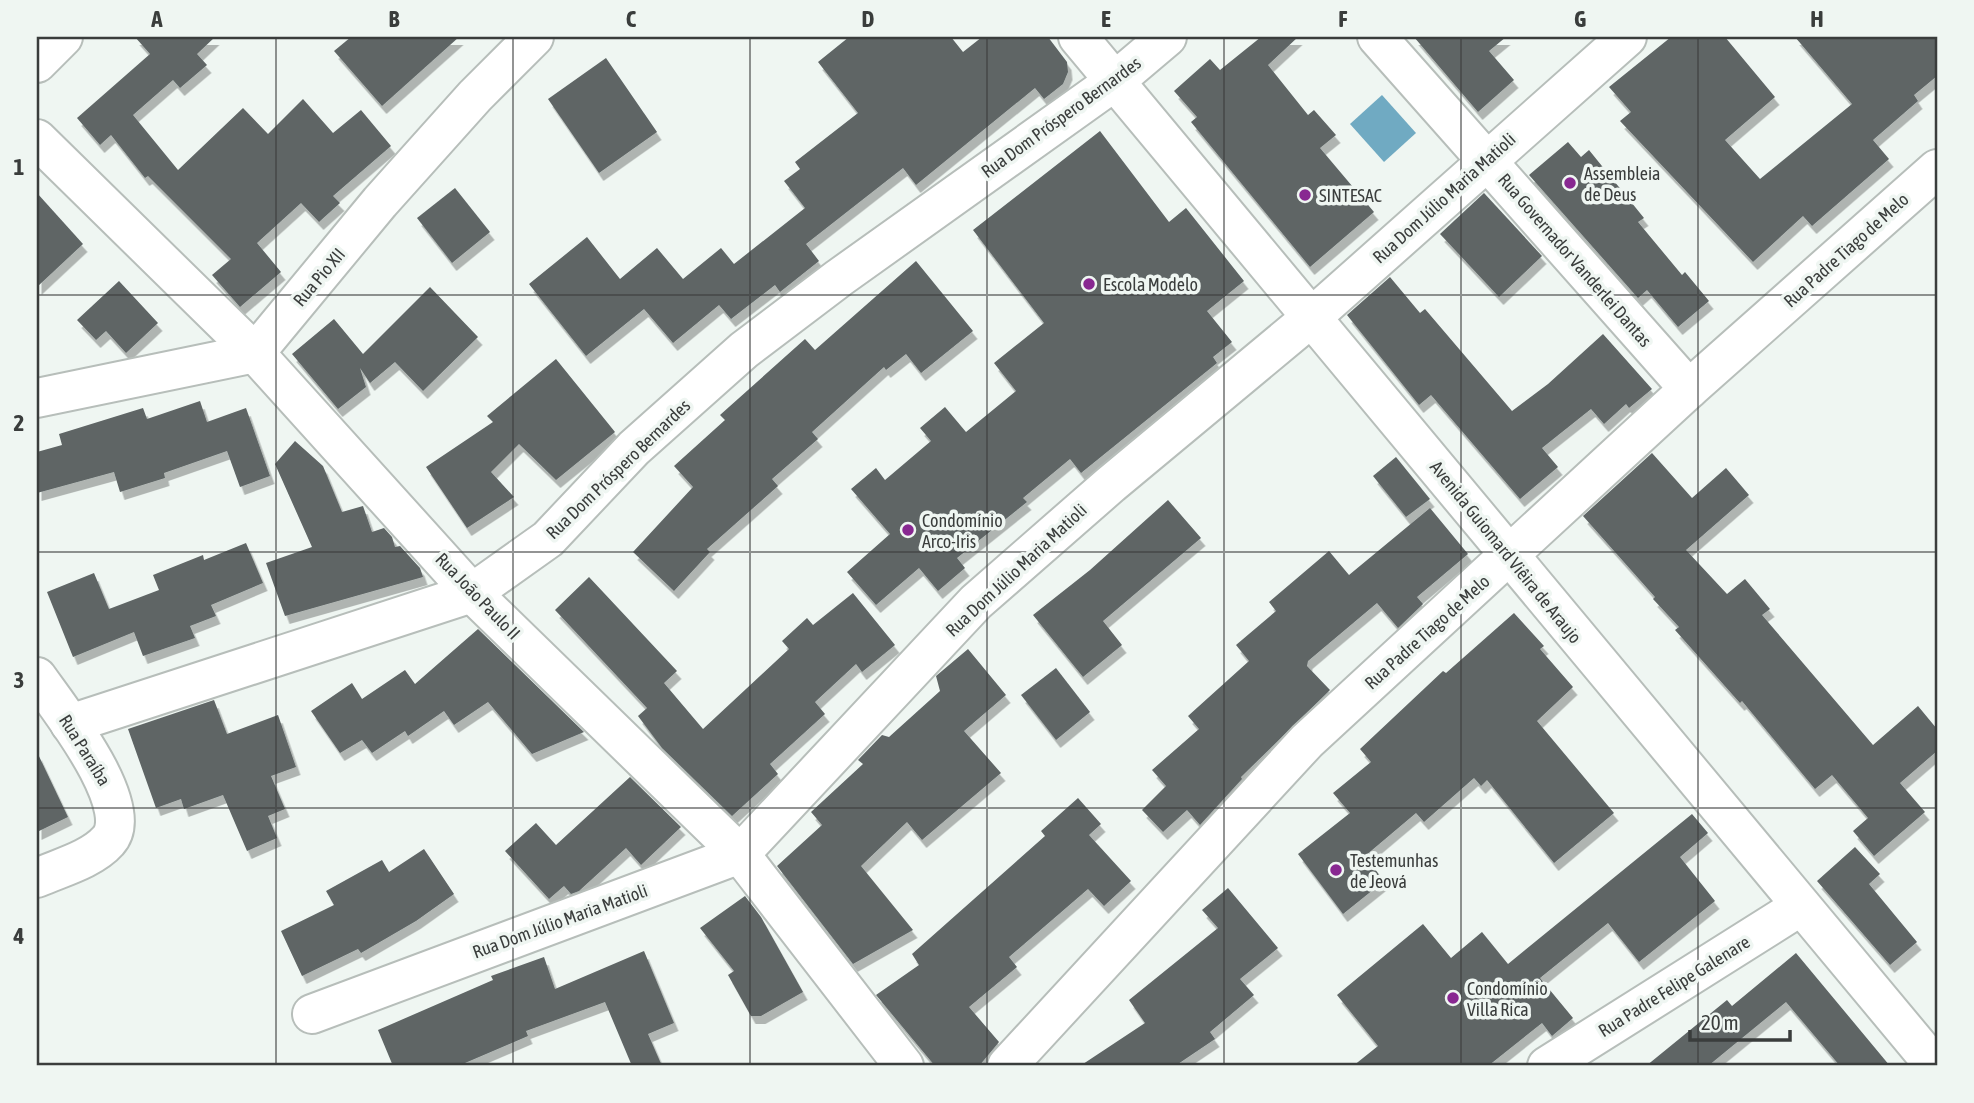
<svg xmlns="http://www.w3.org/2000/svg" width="1974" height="1103" font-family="'Asap Condensed',sans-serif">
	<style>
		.water { fill: #70aac2 }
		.building { fill: #5e6565; filter: url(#shadow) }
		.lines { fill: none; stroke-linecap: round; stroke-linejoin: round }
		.minor-casing { stroke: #b7beba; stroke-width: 42 }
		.minor { stroke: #fff; stroke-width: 38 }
		.grid { fill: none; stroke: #3a3d3c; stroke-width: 2; stroke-opacity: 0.55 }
		.poi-dot { fill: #882891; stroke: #eff6f2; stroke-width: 2.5 }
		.labels { text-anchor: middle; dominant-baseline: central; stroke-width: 7; stroke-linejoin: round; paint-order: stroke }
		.street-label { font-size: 18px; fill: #3a3d3c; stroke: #eff6f2 }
		.poi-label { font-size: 18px; fill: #3a3d3c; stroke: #eff6f2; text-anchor: start }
		.neatline { fill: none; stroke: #3a3d3c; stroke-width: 2.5 }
		.grid-label { font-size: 23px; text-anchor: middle; font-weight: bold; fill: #3a3d3c }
	</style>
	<defs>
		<filter id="shadow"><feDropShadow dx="4.5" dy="8" stdDeviation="0" flood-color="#0004"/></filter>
	</defs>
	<rect width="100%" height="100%" fill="#eff6f2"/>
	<path class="water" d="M 1382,95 L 1416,133 L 1384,162 L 1350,124 Z"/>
	<g class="building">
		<path d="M 135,37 L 215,37 L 197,54 L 207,65 L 180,88 L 173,80 L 133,115 L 178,170 L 243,108 L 268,134 L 303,99 L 333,133 L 361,110 L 391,146 L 333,196 L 340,203 L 319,222 L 301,203 L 257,243 L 281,272 L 240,307 L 212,275 L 231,259 L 148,176 L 145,178 L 111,135 L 100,145 L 77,118 L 150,54 Z"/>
		<path d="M 351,37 L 459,37 L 382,106 L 334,51 Z"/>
		<path d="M 849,37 L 951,37 L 963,52 L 982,37 L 1048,37 L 1067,62 L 1068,72 L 1063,84 L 1044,99 L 1035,88 L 916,185 L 903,168 L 806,244 L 819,261 L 780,292 L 775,285 L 731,319 L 719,305 L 673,343 L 644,309 L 586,356 L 529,284 L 587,237 L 620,279 L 657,248 L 683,279 L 721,248 L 734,264 L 805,208 L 784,181 L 800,169 L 795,162 L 858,113 L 818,62 Z"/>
		<path d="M 1261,37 L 1298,37 L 1268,65 L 1308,115 L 1314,110 L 1336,135 L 1320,148 L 1374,212 L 1310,267 L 1191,122 L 1197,117 L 1174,91 L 1210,59 L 1220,70 Z"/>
		<path d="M 1414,37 L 1506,37 L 1489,51 L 1514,80 L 1478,112 Z"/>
		<path d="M 1671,37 L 1725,37 L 1775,97 L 1725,140 L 1760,179 L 1852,104 L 1795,37 L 1937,37 L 1937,76 L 1914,95 L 1918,101 L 1873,140 L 1889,159 L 1812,226 L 1803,216 L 1753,262 L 1620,121 L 1631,112 L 1609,87 Z"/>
		<path d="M 606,58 L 657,132 L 599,173 L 548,99 Z"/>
		<path d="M 1100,131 L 1169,222 L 1186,208 L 1244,281 L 1207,311 L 1232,342 L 1213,357 L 1217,363 L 1081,473 L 1070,459 L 1023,498 L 1027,502 L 957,558 L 965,568 L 938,591 L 919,568 L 876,605 L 847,572 L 890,534 L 851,489 L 876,468 L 885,480 L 931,441 L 920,428 L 945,407 L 966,432 L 1016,391 L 994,363 L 1044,323 L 973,230 Z"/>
		<path d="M 1568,142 L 1581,157 L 1589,150 L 1644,218 L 1638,222 L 1682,275 L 1685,272 L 1709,301 L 1678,327 L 1647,290 L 1638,298 L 1529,175 Z"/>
		<path d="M 455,188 L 490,232 L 452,263 L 417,218 Z"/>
		<path d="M 37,193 L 83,244 L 37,287 Z"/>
		<path d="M 1484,193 L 1542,256 L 1499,297 L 1440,234 Z"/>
		<path d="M 916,261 L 973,331 L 921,373 L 906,354 L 886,370 L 884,367 L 812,432 L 818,439 L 772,479 L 778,486 L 707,549 L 710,552 L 674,591 L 633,552 L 693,487 L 674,466 L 725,420 L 720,415 L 805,339 L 815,350 Z"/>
		<path d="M 1390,277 L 1420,313 L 1425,309 L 1512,411 L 1548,384 L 1603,334 L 1652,389 L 1629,408 L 1626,404 L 1604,424 L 1591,409 L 1542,448 L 1558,467 L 1520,499 L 1431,395 L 1419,405 L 1347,315 Z"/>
		<path d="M 119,281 L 158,323 L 126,353 L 106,331 L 96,340 L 77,320 Z"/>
		<path d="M 430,287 L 478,337 L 423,391 L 395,362 L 370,383 L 360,368 L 366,387 L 338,409 L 292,354 L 334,319 L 363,354 Z"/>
		<path d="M 556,359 L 615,432 L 556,480 L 519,444 L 491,472 L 514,497 L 467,528 L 426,467 L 493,422 L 487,416 Z"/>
		<path d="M 200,401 L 207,422 L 246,408 L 270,476 L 240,487 L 227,451 L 164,473 L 165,478 L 120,492 L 114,472 L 37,493 L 37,452 L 62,445 L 59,434 L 143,408 L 147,419 Z"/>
		<path d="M 295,441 L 323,466 L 342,512 L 363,506 L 372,532 L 384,528 L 392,537 L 395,547 L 400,546 L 420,568 L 423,577 L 285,616 L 266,563 L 312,547 L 275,464 Z"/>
		<path d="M 1652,453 L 1692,498 L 1726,468 L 1749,495 L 1686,550 L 1727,594 L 1745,579 L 1770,609 L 1762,615 L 1873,745 L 1918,706 L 1937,729 L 1937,751 L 1900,783 L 1925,812 L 1874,856 L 1853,831 L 1868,818 L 1832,775 L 1815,789 L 1742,701 L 1740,703 L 1675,630 L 1679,627 L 1653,599 L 1655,597 L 1583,516 Z"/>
		<path d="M 1396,457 L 1430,499 L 1406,517 L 1373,476 Z"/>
		<path d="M 1168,500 L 1201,538 L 1103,621 L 1122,645 L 1083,677 L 1033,615 L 1090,570 Z"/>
		<path d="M 1430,508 L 1468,554 L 1417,597 L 1423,604 L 1398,628 L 1377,603 L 1308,661 L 1307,666 L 1330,690 L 1241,777 L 1242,779 L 1200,825 L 1187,810 L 1163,832 L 1142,810 L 1166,786 L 1152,770 L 1199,729 L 1188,716 L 1249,661 L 1236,645 L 1276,611 L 1269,602 L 1329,551 L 1349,575 Z"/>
		<path d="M 246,543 L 263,583 L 211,605 L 216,616 L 190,626 L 195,638 L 143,656 L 134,632 L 73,657 L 47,592 L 94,573 L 109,609 L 159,590 L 153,575 L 203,555 L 204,560 Z"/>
		<path d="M 589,577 L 677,671 L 664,683 L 703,729 L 789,649 L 782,641 L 807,618 L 813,625 L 853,593 L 895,645 L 862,672 L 856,664 L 815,702 L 825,714 L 770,764 L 778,774 L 732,816 L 662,748 L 638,716 L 647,708 L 555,610 Z"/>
		<path d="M 1514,613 L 1544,646 L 1540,649 L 1573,687 L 1537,721 L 1614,813 L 1554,863 L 1487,780 L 1481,786 L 1474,778 L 1424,822 L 1416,813 L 1365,856 L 1384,881 L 1343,914 L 1298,854 L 1350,813 L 1333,793 L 1371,762 L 1360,749 L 1443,671 L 1446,673 Z"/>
		<path d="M 478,629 L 584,732 L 532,754 L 488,702 L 454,725 L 444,711 L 408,736 L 405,731 L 372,753 L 362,740 L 340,753 L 311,711 L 352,683 L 362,699 L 405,670 L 415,684 Z"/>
		<path d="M 968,649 L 1006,695 L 964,731 L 1001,773 L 922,840 L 907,822 L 861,866 L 913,930 L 853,964 L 777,866 L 822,825 L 811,812 L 863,764 L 858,760 L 882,735 L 889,737 L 940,691 L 936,676 Z"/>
		<path d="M 1056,668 L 1090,712 L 1056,740 L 1021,695 Z"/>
		<path d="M 214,700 L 227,734 L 278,715 L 296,767 L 271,776 L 285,809 L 268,816 L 277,838 L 247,851 L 223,795 L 184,809 L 181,799 L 156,808 L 128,729 Z"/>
		<path d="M 37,752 L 68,817 L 37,832 Z"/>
		<path d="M 630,777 L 681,827 L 641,865 L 626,848 L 579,891 L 571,894 L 564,886 L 549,899 L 505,851 L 536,823 L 556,845 Z"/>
		<path d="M 1078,798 L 1101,824 L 1089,835 L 1131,881 L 1104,906 L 1088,889 L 1009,957 L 1017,967 L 969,1007 L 999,1042 L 979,1066 L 935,1066 L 876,995 L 919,965 L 912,954 L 1045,836 L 1041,831 Z"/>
		<path d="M 1692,814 L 1708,833 L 1680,857 L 1715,901 L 1639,962 L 1608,923 L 1540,978 L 1573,1018 L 1552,1036 L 1542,1023 L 1488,1066 L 1353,1066 L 1378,1046 L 1337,995 L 1423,924 L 1451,958 L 1482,932 L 1508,964 Z"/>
		<path d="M 1855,847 L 1880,874 L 1869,884 L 1917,942 L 1890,965 L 1817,881 Z"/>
		<path d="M 424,849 L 454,894 L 416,921 L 361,953 L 358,949 L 302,976 L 281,931 L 334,905 L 326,891 L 382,860 L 389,872 Z"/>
		<path d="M 1228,888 L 1278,948 L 1240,979 L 1254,995 L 1210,1032 L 1215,1039 L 1175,1066 L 1080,1066 L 1145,1023 L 1129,1000 L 1218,928 L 1202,910 Z"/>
		<path d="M 745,896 L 761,917 L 803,992 L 761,1016 L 751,1016 L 728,975 L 734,971 L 700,928 Z"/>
		<path d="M 644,951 L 674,1023 L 648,1034 L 662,1066 L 632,1066 L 605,1002 L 526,1031 L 528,1036 L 458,1066 L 393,1066 L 378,1030 L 493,980 L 491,976 L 544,957 L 555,989 Z"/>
		<path d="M 1796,953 L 1890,1066 L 1840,1066 L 1786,1002 L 1708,1066 L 1646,1066 L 1727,1000 L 1732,1006 Z"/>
	</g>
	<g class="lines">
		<g class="minor-casing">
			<g id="minor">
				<path d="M 1078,37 L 1935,1066"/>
				<path d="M 1377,37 L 1689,389"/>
				<path d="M 37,63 L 63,37"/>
				<path d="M 37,139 L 255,353 L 472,593 L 740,854 L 904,1066"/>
				<path d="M 37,398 L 255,353 L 380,202 L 475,96 L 534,37"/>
				<path d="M 37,677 C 58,707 139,808 108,841 C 91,860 59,868 37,878"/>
				<path d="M 70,724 L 472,593 L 548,539 L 634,448 L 744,350 L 839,278 L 1115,81 L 1167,37"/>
				<path d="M 312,1014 L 740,854 L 976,602 L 1111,484 L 1313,316 L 1627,37"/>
				<path d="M 1007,1066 L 1307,741 L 1689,389 L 1937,169"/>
				<path d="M 1547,1066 L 1801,906"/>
			</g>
		</g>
		<use href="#minor" class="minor"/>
	</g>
	<path class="grid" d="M 276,37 L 276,1066M 513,37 L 513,1066M 750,37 L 750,1066M 987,37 L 987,1066M 1224,37 L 1224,1066M 1461,37 L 1461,1066M 1698,37 L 1698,1066M 37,295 L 1937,295M 37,552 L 1937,552M 37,808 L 1937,808"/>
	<g class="poi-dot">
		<circle cx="1570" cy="183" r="7"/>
		<circle cx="1305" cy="195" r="7"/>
		<circle cx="1089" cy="284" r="7"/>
		<circle cx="908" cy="530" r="7"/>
		<circle cx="1336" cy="870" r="7"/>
		<circle cx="1453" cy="998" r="7"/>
	</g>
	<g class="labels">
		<g class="street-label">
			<text transform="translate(1061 117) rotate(-36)">Rua Dom Próspero Bernardes</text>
			<text transform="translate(1444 198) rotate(-42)">Rua Dom Júlio Maria Matioli</text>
			<text transform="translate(1846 250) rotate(-42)">Rua Padre Tiago de Melo</text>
			<text transform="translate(1575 260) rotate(49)">Rua Governador Vanderlei Dantas</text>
			<text transform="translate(319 277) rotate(-50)">Rua Pio XII</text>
			<text transform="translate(618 469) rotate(-44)">Rua Dom Próspero Bernardes</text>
			<text transform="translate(1506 552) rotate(51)">Avenida Guiomard Viêira de Araujo</text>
			<text transform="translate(1016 570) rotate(-43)">Rua Dom Júlio Maria Matioli</text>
			<text transform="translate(478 596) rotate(46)">Rua João Paulo II</text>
			<text transform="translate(1427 632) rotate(-42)">Rua Padre Tiago de Melo</text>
			<text transform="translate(85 750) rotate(58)">Rua Paraíba</text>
			<text transform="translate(560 921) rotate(-20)">Rua Dom Júlio Maria Matioli</text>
			<text transform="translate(1674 986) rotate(-32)">Rua Padre Felipe Galenare</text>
		</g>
		<g class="poi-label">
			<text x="1584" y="173">Assembleia<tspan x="1584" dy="21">de Deus</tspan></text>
			<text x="1319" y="195">SINTESAC</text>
			<text x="1103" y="284">Escola Modelo</text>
			<text x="922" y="520">Condomínio<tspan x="922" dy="21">Arco-Iris</tspan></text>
			<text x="1350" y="860">Testemunhas<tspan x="1350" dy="21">de Jeová</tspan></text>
			<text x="1467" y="988">Condomínio<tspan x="1467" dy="21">Villa Rica</tspan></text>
		</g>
	</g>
	<rect width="1974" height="1103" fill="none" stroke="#eff6f2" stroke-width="77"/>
	<path d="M1690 1030v10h100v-10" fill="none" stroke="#3a3d3c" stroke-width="3.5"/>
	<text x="1701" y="1030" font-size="21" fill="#3a3d3c" stroke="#eff6f2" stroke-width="5" paint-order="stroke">20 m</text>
	<rect x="38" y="38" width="1898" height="1026" class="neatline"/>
	<g class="grid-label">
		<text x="157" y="27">A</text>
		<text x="394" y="27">B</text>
		<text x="631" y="27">C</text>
		<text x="868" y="27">D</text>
		<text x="1106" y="27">E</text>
		<text x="1343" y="27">F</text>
		<text x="1580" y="27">G</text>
		<text x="1817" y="27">H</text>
		<text x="19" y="175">1</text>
		<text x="19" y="431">2</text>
		<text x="19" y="688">3</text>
		<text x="19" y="944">4</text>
	</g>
</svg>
